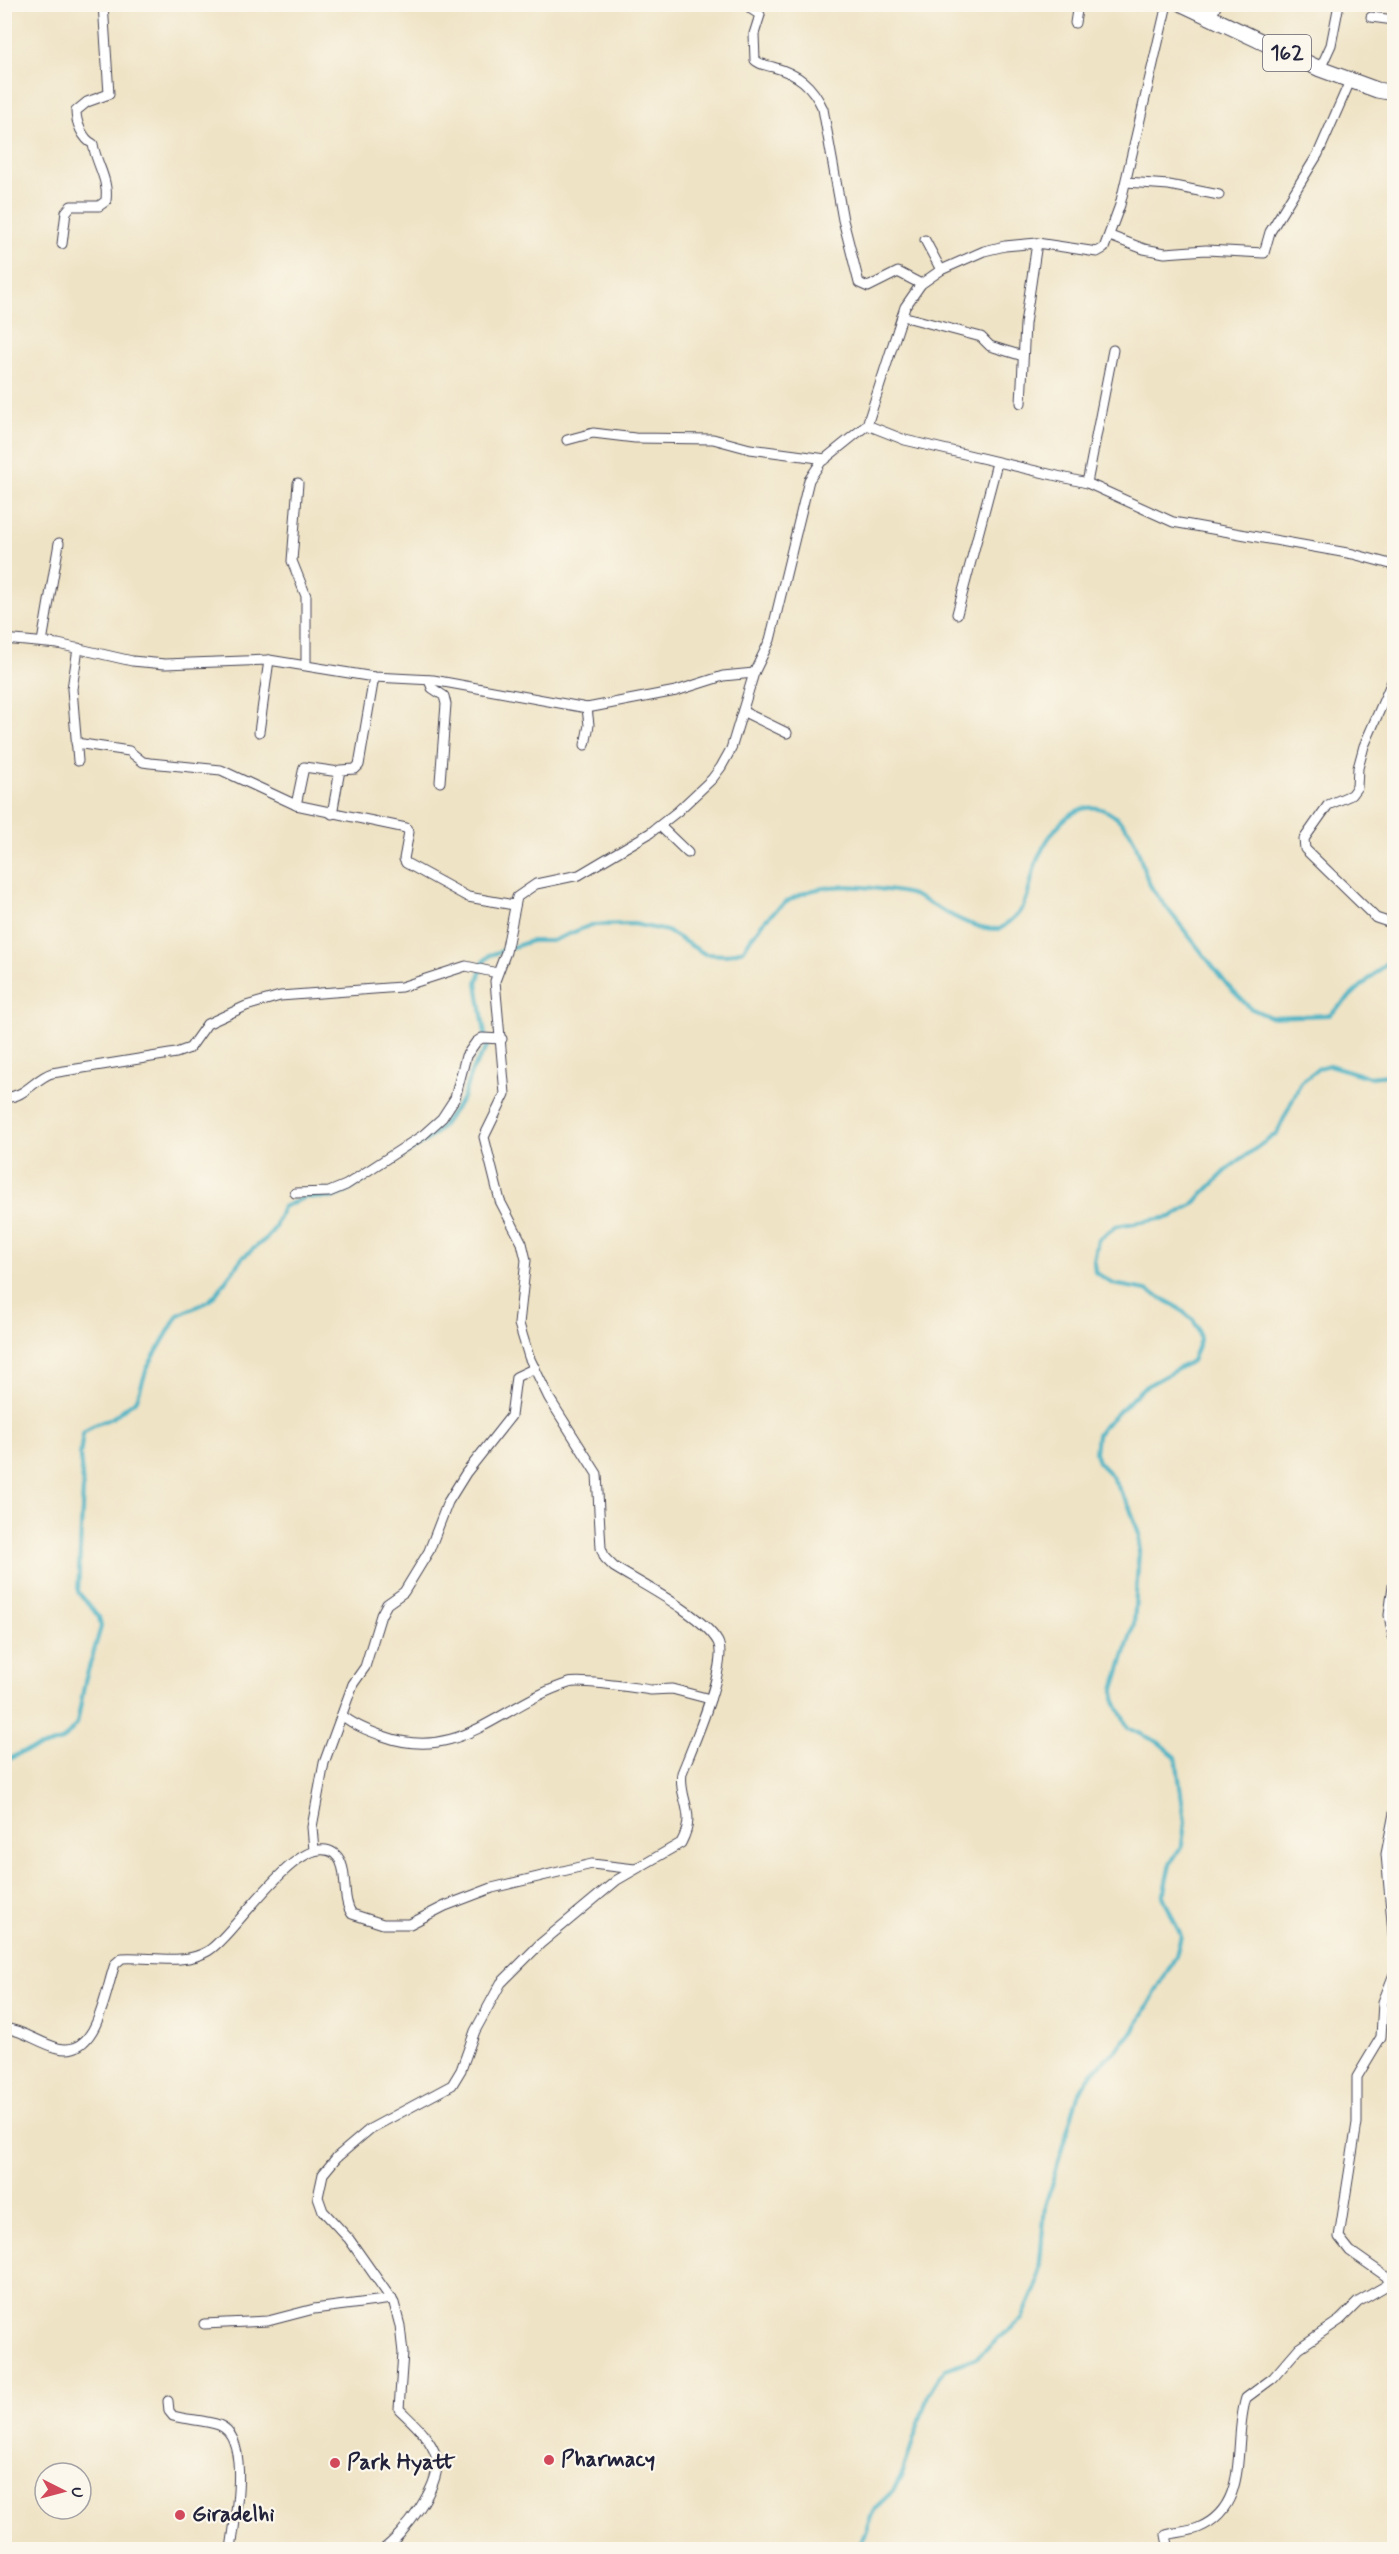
<svg xmlns="http://www.w3.org/2000/svg" width="1399" height="2554" font-family="Mynerve,sans-serif">
	<style>
		.lines { fill: none; stroke-linecap: round; stroke-linejoin: round }
		.stream { stroke: #47b2c5; stroke-width: 4 }
		.street-casing { stroke: #413f50; stroke-width: 11 }
		.primary-casing { stroke: #413f50; stroke-width: 17 }
		.street { stroke: #fff; stroke-width: 9 }
		.primary { stroke: #fff; stroke-width: 15 }
		.poi-dot { fill: #d1495b; stroke: #fbf7ec; stroke-width: 2 }
		.labels { text-anchor: middle; dominant-baseline: central; stroke-width: 4.5; stroke-linejoin: round; paint-order: stroke }
		.shield { fill: #fbf7ec; stroke: #636270; stroke-width: 1.5 }
		.shield-label { font-size: 21px; font-weight: bold; fill: #22223b }
		.poi-label { font-size: 22px; font-weight: bold; fill: #22223b; stroke: #fbf7ec; text-anchor: start }
	</style>
	<rect width="100%" height="100%" fill="#fbf7ec"/>
	<filter id="ink" filterUnits="userSpaceOnUse"><feTurbulence type="fractalNoise" baseFrequency=".0167" numOctaves="2"/><feDisplacementMap in="SourceGraphic" scale="12" xChannelSelector="R" yChannelSelector="G"/><feConvolveMatrix kernelMatrix="1 2 1 2 8 2 1 2 1" color-interpolation-filters="sRGB"/></filter>
	<filter id="wash" filterUnits="userSpaceOnUse"><feTurbulence type="fractalNoise" baseFrequency=".008" numOctaves="4" result="noise"/><feDisplacementMap in="SourceGraphic" scale="24" xChannelSelector="R" yChannelSelector="G"/><feGaussianBlur stdDeviation="1.35" result="paint"/><feColorMatrix in="noise" values="0 0 0 0 0 0 0 0 0 0 0 0 0 0 0 0 0 1.4 0 .05"/><feComposite in="paint" operator="in"/></filter>
	<g filter="url(#wash)">
		<rect width="100%" height="100%" fill="#efe3c5"/>
		<g class="lines">
			<g class="stream">
				<path d="M 4,1762 L 20,1753 L 62,1741 L 77,1724 L 85,1681 L 101,1627 L 99,1617 L 78,1592 L 83,1488 L 80,1455 L 83,1433 L 92,1426 L 112,1418 L 137,1399 L 147,1368 L 178,1315 L 209,1301 L 216,1294 L 242,1258 L 268,1237 L 275,1227 L 283,1207 L 306,1197 L 331,1198 L 344,1193 L 426,1141 L 439,1130 L 463,1098 L 471,1072 L 487,1047 L 477,983 L 484,961 L 490,955 L 531,941 L 552,941 L 591,925 L 634,924 L 667,931 L 705,954 L 726,955 L 743,950 C 778,894 814,879 879,889 C 890,891 905,891 915,896 C 943,909 968,930 1000,929 C 1008,923 1019,916 1023,907 C 1030,894 1031,877 1036,863 C 1053,820 1091,781 1129,831 C 1141,848 1141,872 1153,890 L 1228,986 L 1250,1008 L 1270,1017 L 1330,1015 L 1394,956"/>
				<path d="M 858,2550 L 875,2508 L 893,2491 L 903,2472 L 928,2395 L 939,2377 L 946,2369 L 977,2357 L 1022,2319 L 1038,2283 L 1045,2206 L 1078,2095 L 1089,2077 L 1133,2032 L 1176,1956 L 1181,1936 L 1163,1896 L 1170,1864 L 1182,1845 L 1185,1822 L 1176,1757 L 1158,1742 L 1128,1728 L 1114,1699 L 1114,1689 L 1134,1624 L 1140,1536 L 1129,1506 L 1111,1475 L 1098,1462 L 1095,1452 L 1097,1435 L 1102,1428 L 1143,1388 L 1192,1361 L 1200,1340 L 1198,1329 L 1193,1320 L 1176,1306 L 1146,1290 L 1113,1284 L 1095,1272 L 1094,1261 L 1098,1240 L 1116,1226 L 1171,1217 L 1192,1205 L 1230,1167 L 1277,1133 L 1301,1082 L 1319,1068 L 1329,1065 L 1369,1077 L 1390,1075 L 1394,1070"/>
			</g>
		</g>
	</g>
	<g filter="url(#ink)">
		<g class="lines">
			<g class="street-casing">
				<g id="street">
					<path d="M 751,9 L 760,15 L 754,34 L 755,60 C 760,65 766,65 773,67 C 798,74 812,85 823,109 L 843,220 L 859,283 L 868,287 L 898,272 L 921,284"/>
					<path d="M 1371,17 L 1394,20"/>
					<path d="M 1211,18 L 1217,4"/>
					<path d="M 1075,23 L 1078,4"/>
					<path d="M 1320,69 L 1331,45 L 1339,4"/>
					<path d="M 1126,182 L 1169,185 L 1219,195"/>
					<path d="M 1110,236 L 1144,249 L 1165,253 L 1206,250 L 1264,253 L 1270,232 L 1318,154 L 1350,81"/>
					<path d="M 925,240 L 941,270"/>
					<path d="M 62,244 L 66,212 L 71,206 L 99,206 L 106,201 C 109,179 96,164 93,144 C 83,139 76,123 76,111 L 87,102 L 109,94 L 103,4"/>
					<path d="M 902,316 L 981,337 L 990,346 L 1023,356"/>
					<path d="M 1021,403 L 1025,324 L 1037,243"/>
					<path d="M 867,425 L 905,440 L 1087,483 L 1173,522 L 1353,554 L 1394,565"/>
					<path d="M 567,440 L 593,433 L 635,438 L 713,439 L 750,449 L 826,459"/>
					<path d="M 298,483 L 292,561 L 306,596 L 306,665"/>
					<path d="M 1087,483 L 1113,350"/>
					<path d="M 957,614 L 997,463"/>
					<path d="M 4,639 L 58,644 L 132,661 L 165,664 L 269,660 L 374,677 L 433,680 L 587,708 L 676,691 L 723,676 L 754,673"/>
					<path d="M 42,642 L 59,543"/>
					<path d="M 1394,677 L 1364,746 L 1358,768 L 1357,787 L 1351,795 L 1328,805 L 1304,839 L 1305,849 L 1376,918 L 1388,922 L 1394,920"/>
					<path d="M 429,680 L 432,688 L 444,696 L 446,704 L 440,782"/>
					<path d="M 744,712 L 787,733"/>
					<path d="M 259,732 L 269,660"/>
					<path d="M 76,743 L 129,751 L 143,762 L 150,763 L 221,770 L 296,805 L 406,828 L 409,832 L 404,859 L 406,863 L 468,897 L 514,905"/>
					<path d="M 585,745 L 589,725 L 587,708"/>
					<path d="M 78,761 L 72,689 L 78,648"/>
					<path d="M 296,805 L 304,767 L 339,772"/>
					<path d="M 332,814 L 340,770 L 355,769 L 359,765 L 374,677"/>
					<path d="M 660,826 L 688,853"/>
					<path d="M 4,1097 C 24,1099 35,1078 52,1073 L 176,1053 L 190,1048 L 207,1024 L 246,1006 L 280,996 L 401,987 L 466,966 L 497,973"/>
					<path d="M 295,1193 L 329,1192 L 346,1185 L 423,1135 L 442,1118 L 455,1098 L 466,1056 L 476,1042 L 482,1038 L 502,1039"/>
					<path d="M 1394,1578 L 1389,1615 L 1394,1643"/>
					<path d="M 1394,1685 L 1394,1717"/>
					<path d="M 342,1715 C 353,1725 369,1731 383,1736 C 460,1764 501,1704 569,1683 C 581,1679 635,1688 651,1690 L 672,1689 L 710,1699"/>
					<path d="M 1394,1813 L 1386,1854 L 1394,1944"/>
					<path d="M 314,1850 L 312,1827 L 324,1763 L 353,1684 L 365,1667 L 381,1615 L 387,1604 L 404,1592 L 429,1551 L 448,1502 L 466,1473 L 511,1416 L 516,1377 L 535,1368"/>
					<path d="M 4,2028 C 23,2030 39,2043 58,2048 C 98,2058 105,1991 115,1964 L 122,1958 C 149,1956 183,1966 208,1951 C 235,1935 300,1827 335,1854 C 350,1867 340,1897 352,1914 L 383,1924 L 410,1924 L 445,1906 L 492,1888 L 592,1864 L 635,1869"/>
					<path d="M 204,2324 L 268,2321 L 314,2309 L 392,2299"/>
					<path d="M 168,2401 L 169,2411 L 173,2416 C 188,2420 205,2420 219,2425 C 252,2437 234,2523 231,2550"/>
					<path d="M 382,2550 C 403,2536 444,2483 436,2456 C 430,2437 413,2423 399,2409 L 403,2353 L 400,2326 L 394,2303 L 349,2239 L 323,2211 L 318,2197 L 323,2174 L 337,2157 L 370,2129 L 452,2085 L 461,2070 L 475,2031 L 501,1983 L 540,1944 L 617,1880 L 681,1843 C 698,1812 678,1800 682,1773 C 692,1748 729,1664 718,1642 C 703,1615 641,1584 614,1567 L 605,1558 L 601,1548 L 597,1474 L 549,1398 L 529,1357 L 519,1324 L 526,1260 L 522,1243 L 500,1201 L 484,1137 L 505,1094 L 495,981 L 506,952 L 517,897 L 536,884 L 579,875 L 650,833 L 678,811 L 712,779 L 721,767 L 731,749 L 754,673 L 770,640 L 809,480 L 821,462 L 867,425 L 905,307 L 921,284 L 941,270 L 984,251 L 1005,246 L 1037,243 L 1097,252 L 1104,248 L 1120,205 L 1167,4"/>
					<path d="M 1169,2550 L 1166,2535 C 1176,2532 1188,2532 1198,2528 C 1252,2506 1232,2441 1246,2398 L 1273,2378 L 1299,2348 L 1340,2320 L 1358,2302 L 1389,2284 L 1387,2277 L 1350,2251 L 1339,2237 L 1357,2123 L 1357,2077 L 1381,2037 L 1383,2002 L 1394,1974"/>
				</g>
			</g>
			<g class="primary-casing">
				<path id="primary" d="M 1182,4 L 1320,69 L 1377,90 L 1394,93"/>
			</g>
			<use href="#street" class="street"/>
			<use href="#primary" class="primary"/>
		</g>
	</g>
	<g class="poi-dot">
		<circle cx="549" cy="2460" r="6"/>
		<circle cx="335" cy="2463" r="6"/>
		<circle cx="180" cy="2515" r="6"/>
	</g>
	<g class="labels">
		<rect class="shield" x="1263" y="35" width="48" height="36" rx="4.5"/>
		<g class="shield-label">
			<text x="1287" y="53">162</text>
		</g>
		<g class="poi-label">
			<text x="561" y="2460">Pharmacy</text>
			<text x="347" y="2463">Park Hyatt</text>
			<text x="192" y="2515">Giradelhi</text>
		</g>
	</g>
	<rect width="1399" height="2554" fill="none" stroke="#fbf7ec" stroke-width="24"/>
	<g transform="translate(63 2491) rotate(96)"><circle r="28" fill="#fbf7ec" stroke="#a4a2a5" stroke-width="1.5"/>
	<path d="M0-4.5L10 22L0 15L-10 22Z" fill="#d1495b"/>
	<text y="-9" font-size="16" font-weight="bold" text-anchor="middle" fill="#22223b">U</text>
	</g>
</svg>
